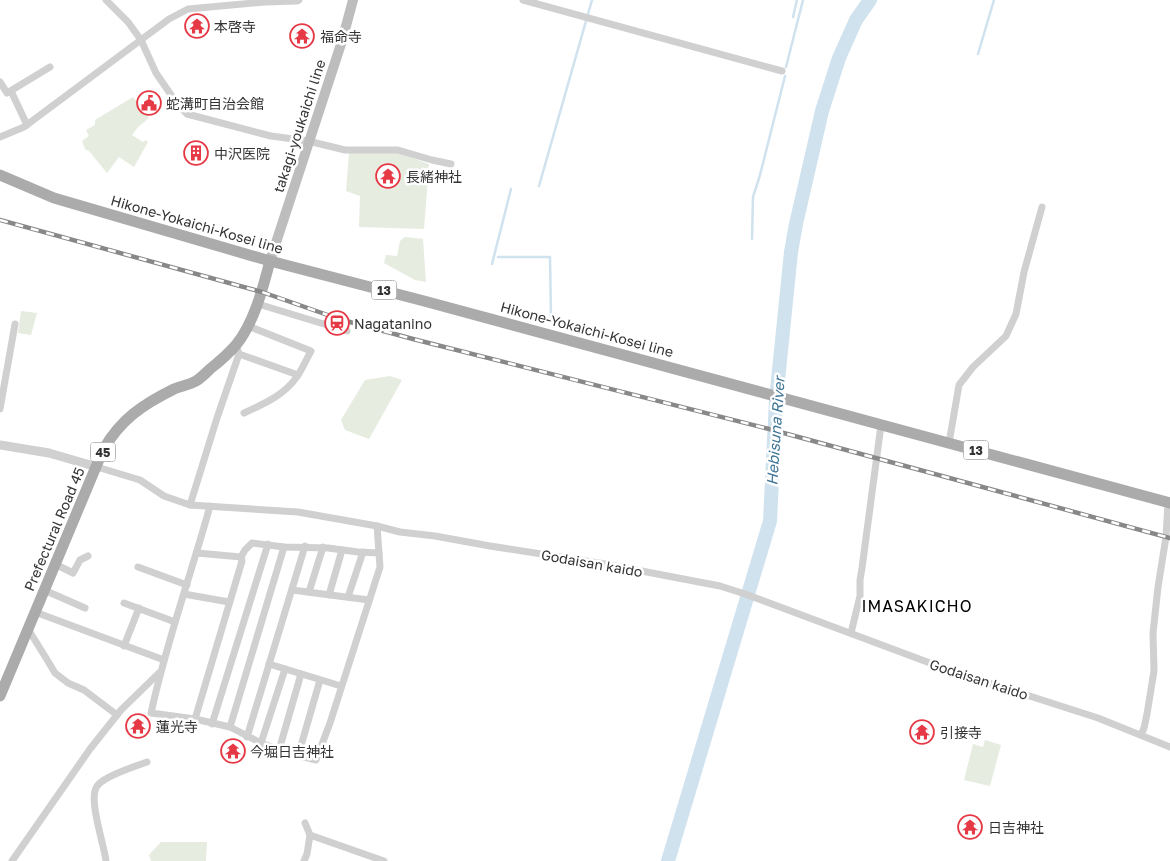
<svg xmlns="http://www.w3.org/2000/svg" width="1170" height="861" font-family="'Golos Text','Noto Sans JP',sans-serif">
	<style>
		.green { fill: #e6ecdf }
		.lines { fill: none; stroke-linecap: round; stroke-linejoin: round }
		.stream { stroke: #cfe2ee; stroke-width: 2.5 }
		.river { stroke: #cfe2ee; stroke-width: 14 }
		.minor { stroke: #d0d0d0; stroke-width: 7 }
		.tertiary { stroke: #d0d0d0; stroke-width: 9 }
		.secondary { stroke: #bdbdbd; stroke-width: 10 }
		.primary { stroke: #ababab; stroke-width: 11 }
		.rail-casing { stroke: #888; stroke-width: 4.5 }
		.rail { stroke: #fff; stroke-width: 2.5; stroke-dasharray: 8; stroke-linecap: butt }
		.labels { text-anchor: middle; dominant-baseline: central; stroke-width: 5; stroke-linejoin: round; paint-order: stroke }
		.shield { fill: #fff; stroke: #707070; stroke-width: 1 }
		.shield-label { font-size: 12px; font-weight: bold; fill: #333 }
		.poi-label { font-size: 14px; fill: #333; stroke: #fff; text-anchor: start }
		.street-label { font-size: 14px; fill: #333; stroke: #fff }
		.water-label { font-size: 15px; font-style: italic; fill: #3f7597; stroke: #fff }
		.quarter-label { font-size: 16px; letter-spacing: 1px; fill: #000; stroke: #fff }
	</style>
	<rect width="100%" height="100%" fill="#fff"/>
	<g class="green">
		<path d="M 133,97 L 149,118 L 138,127 L 132,135 L 143,142 L 146,140 L 148,142 L 134,167 L 119,157 L 107,173 L 89,151 L 85,149 L 82,141 L 89,136 L 86,130 L 95,125 L 95,120 Z"/>
		<path d="M 397,152 L 429,164 L 424,229 L 359,227 L 360,196 L 346,191 L 349,153 Z"/>
		<path d="M 405,237 L 423,239 L 426,282 L 415,280 L 384,263 L 386,255 L 397,256 L 400,241 Z"/>
		<path d="M 21,311 L 37,313 L 31,335 L 18,333 Z"/>
		<path d="M 390,376 L 402,380 L 369,439 L 345,430 L 341,420 L 365,380 Z"/>
		<path d="M 985,740 L 1001,745 L 990,786 L 964,780 L 973,744 L 983,747 Z"/>
		<path d="M 161,842 L 207,842 L 206,861 L 151,861 L 149,855 Z"/>
	</g>
	<g class="lines">
		<g class="stream">
			<path d="M 793,17 L 797,0"/>
			<path d="M 978,54 L 994,0"/>
			<path d="M 786,67 L 803,0"/>
			<path d="M 539,186 L 592,0"/>
			<path d="M 752,239 L 753,197 L 760,175 L 785,76"/>
			<path d="M 498,257 L 550,257 L 551,318"/>
			<path d="M 492,264 L 511,189"/>
		</g>
		<path class="river" d="M 668,861 L 770,521 L 776,400 L 791,252 L 796,224 L 822,111 L 839,58 L 856,20 L 870,0"/>
		<g class="minor">
			<path d="M 106,0 L 128,22 L 141,40 L 156,73 L 178,105 L 187,114 L 271,136 L 308,141 L 345,150 L 398,150 L 432,160 L 451,164"/>
			<path d="M 523,0 L 782,71"/>
			<path d="M 0,82 L 7,93 L 50,67"/>
			<path d="M 11,91 L 27,125"/>
			<path d="M 0,137 L 24,127 L 169,19 L 188,9 L 265,2 L 297,1 L 299,0"/>
			<path d="M 258,304 L 347,331"/>
			<path d="M 239,354 L 298,375"/>
			<path d="M 0,409 L 15,324"/>
			<path d="M 244,413 C 263,404 283,396 296,378 C 302,370 306,360 311,351 L 248,326"/>
			<path d="M 949,443 L 959,385 L 973,367 L 1006,336 L 1016,314 L 1024,272 L 1042,207"/>
			<path d="M 97,467 L 140,480 L 164,496 L 190,505 L 298,512 L 377,526 L 400,532 L 435,536 L 490,546 L 605,564 L 720,586 L 745,594 L 946,669 L 1098,718 L 1170,747"/>
			<path d="M 190,505 L 217,418 L 239,354 L 236,345"/>
			<path d="M 210,506 C 191,575 166,643 151,713 L 195,719 L 230,727 L 261,743 L 288,753 L 316,760 L 330,723 L 380,567 L 377,526"/>
			<path d="M 197,553 L 241,557 L 245,550 L 252,543 L 284,547 L 328,548 L 358,552 L 379,553"/>
			<path d="M 55,564 L 73,573 L 80,560 L 88,556"/>
			<path d="M 138,567 L 187,585"/>
			<path d="M 44,590 L 85,608"/>
			<path d="M 292,590 L 369,600"/>
			<path d="M 309,592 L 323,547"/>
			<path d="M 184,594 L 229,602"/>
			<path d="M 329,595 L 342,550"/>
			<path d="M 348,597 L 363,552"/>
			<path d="M 124,603 L 175,622"/>
			<path d="M 35,612 L 164,660"/>
			<path d="M 28,629 L 46,658 L 55,673 L 68,683 L 84,690 L 117,715"/>
			<path d="M 851,633 L 860,596 L 860,580 L 862,568 L 881,425"/>
			<path d="M 124,646 L 139,608"/>
			<path d="M 269,664 L 341,686"/>
			<path d="M 195,719 L 242,561 L 241,557"/>
			<path d="M 212,724 L 268,544"/>
			<path d="M 230,727 L 284,547"/>
			<path d="M 1141,735 L 1144,728 L 1147,714 L 1154,671 L 1153,633 L 1158,587 L 1166,537 L 1168,503"/>
			<path d="M 247,737 L 305,546"/>
			<path d="M 261,743 L 285,669"/>
			<path d="M 279,750 L 301,674"/>
			<path d="M 298,756 L 320,680"/>
			<path d="M 305,823 L 310,835 L 384,861"/>
			<path d="M 12,861 L 90,749 L 121,710 L 159,673"/>
			<path d="M 106,861 C 104,844 89,802 96,788 C 97,785 101,782 104,780 C 117,772 133,767 147,762"/>
			<path d="M 304,861 L 307,854 L 310,835"/>
		</g>
		<path class="tertiary" d="M 0,445 L 49,453 L 97,467"/>
		<path class="secondary" d="M 270,261 L 342,41 L 353,0"/>
		<g class="primary">
			<path d="M 0,175 L 54,198 L 270,261 L 424,301 L 1170,503"/>
			<path d="M 0,696 L 103,450 C 121,419 142,405 174,389 C 181,386 189,385 196,381 C 201,378 206,373 210,369 C 219,362 228,354 236,345 C 254,323 263,288 270,261"/>
		</g>
		<g class="rail-casing">
			<path id="rail" d="M 0,220 L 262,292 L 339,319 L 413,339 L 769,429 L 1170,538"/>
		</g>
		<use href="#rail" class="rail"/>
	</g>
	<defs>
		<g id="temple-ring" transform="scale(1.25)"><circle r="9.5" fill="#fff" stroke="#e63946" stroke-width="1.5"/><path d="M0-6L5-2H3V0L6.5 2.5H4V6H1.5V3h-3V6H-4V2.5H-6.5L-3 0V-2H-5Z" fill="#e63946"/></g>
		<g id="civic-ring" transform="scale(1.25)"><circle r="9.5" fill="#fff" stroke="#e63946" stroke-width="1.5"/><path d="M-.6-6.5H3V-4.5H.6V-3L4-1V1h2V6H-6V1h2V-1L-.6-3ZM-1.2 2.5V6h2.4V2.5Z" fill="#e63946"/></g>
		<g id="building-ring" transform="scale(1.25)"><circle r="9.5" fill="#fff" stroke="#e63946" stroke-width="1.5"/><path d="M-4-6H4V6H1V3H-1V6H-4ZM-2.5-4.3h1.7v1.8h-1.7ZM.8-4.3h1.7v1.8H.8ZM-2.5-1h1.7V.8h-1.7ZM.8-1h1.7V.8H.8Z" fill="#e63946"/></g>
		<g id="station-ring" transform="scale(1.25)"><circle r="9.5" fill="#fff" stroke="#e63946" stroke-width="1.5"/><path d="M-3-6H3Q5-6 5-4V2Q5 4 3 4L4.5 6H3L1.5 4h-3L-3 6H-4.5L-3 4Q-5 4-5 2V-4Q-5-6-3-6ZM-3.5-4v3h7v-3ZM-3.5 1v1.5H-2V1ZM2 1v1.5H3.5V1Z" fill="#e63946"/></g>
	</defs>
	<g fill-rule="evenodd">
		<use href="#temple-ring" x="197" y="26"/>
		<use href="#temple-ring" x="302" y="36"/>
		<use href="#civic-ring" x="149" y="103"/>
		<use href="#building-ring" x="196" y="153"/>
		<use href="#temple-ring" x="388" y="176"/>
		<use href="#station-ring" x="337" y="323"/>
		<use href="#temple-ring" x="138" y="726"/>
		<use href="#temple-ring" x="922" y="732"/>
		<use href="#temple-ring" x="233" y="751"/>
		<use href="#temple-ring" x="970" y="827"/>
	</g>
	<g class="labels">
		<g class="shield">
			<rect x="371.5" y="280.5" width="25" height="19" rx="4"/>
			<rect x="963.5" y="440.5" width="25" height="19" rx="4"/>
			<rect x="90.5" y="442.5" width="25" height="19" rx="4"/>
		</g>
		<g class="shield-label">
			<text x="384" y="290">13</text>
			<text x="976" y="450">13</text>
			<text x="103" y="452">45</text>
		</g>
		<g class="poi-label">
			<text x="214" y="26">本啓寺</text>
			<text x="320" y="36">福命寺</text>
			<text x="166" y="103">蛇溝町自治会館</text>
			<text x="214" y="153">中沢医院</text>
			<text x="406" y="176">長緒神社</text>
			<text x="354" y="323">Nagatanino</text>
			<text x="156" y="726">蓮光寺</text>
			<text x="940" y="732">引接寺</text>
			<text x="250" y="751">今堀日吉神社</text>
			<text x="988" y="827">日吉神社</text>
		</g>
		<g class="street-label">
			<text transform="translate(299 126) rotate(-72)">takagi-youkaichi line</text>
			<text transform="translate(197 224) rotate(16)">Hikone-Yokaichi-Kosei line</text>
			<text transform="translate(587 329) rotate(15)">Hikone-Yokaichi-Kosei line</text>
			<text transform="translate(54 529) rotate(-67)">Prefectural Road 45</text>
			<text transform="translate(592 563) rotate(10)">Godaisan kaido</text>
			<text transform="translate(979 679) rotate(18)">Godaisan kaido</text>
		</g>
		<g class="water-label">
			<text transform="translate(775 431) rotate(-86)">Hebisuna River</text>
		</g>
		<g class="quarter-label">
			<text x="917" y="606">IMASAKICHO</text>
		</g>
	</g>
</svg>
